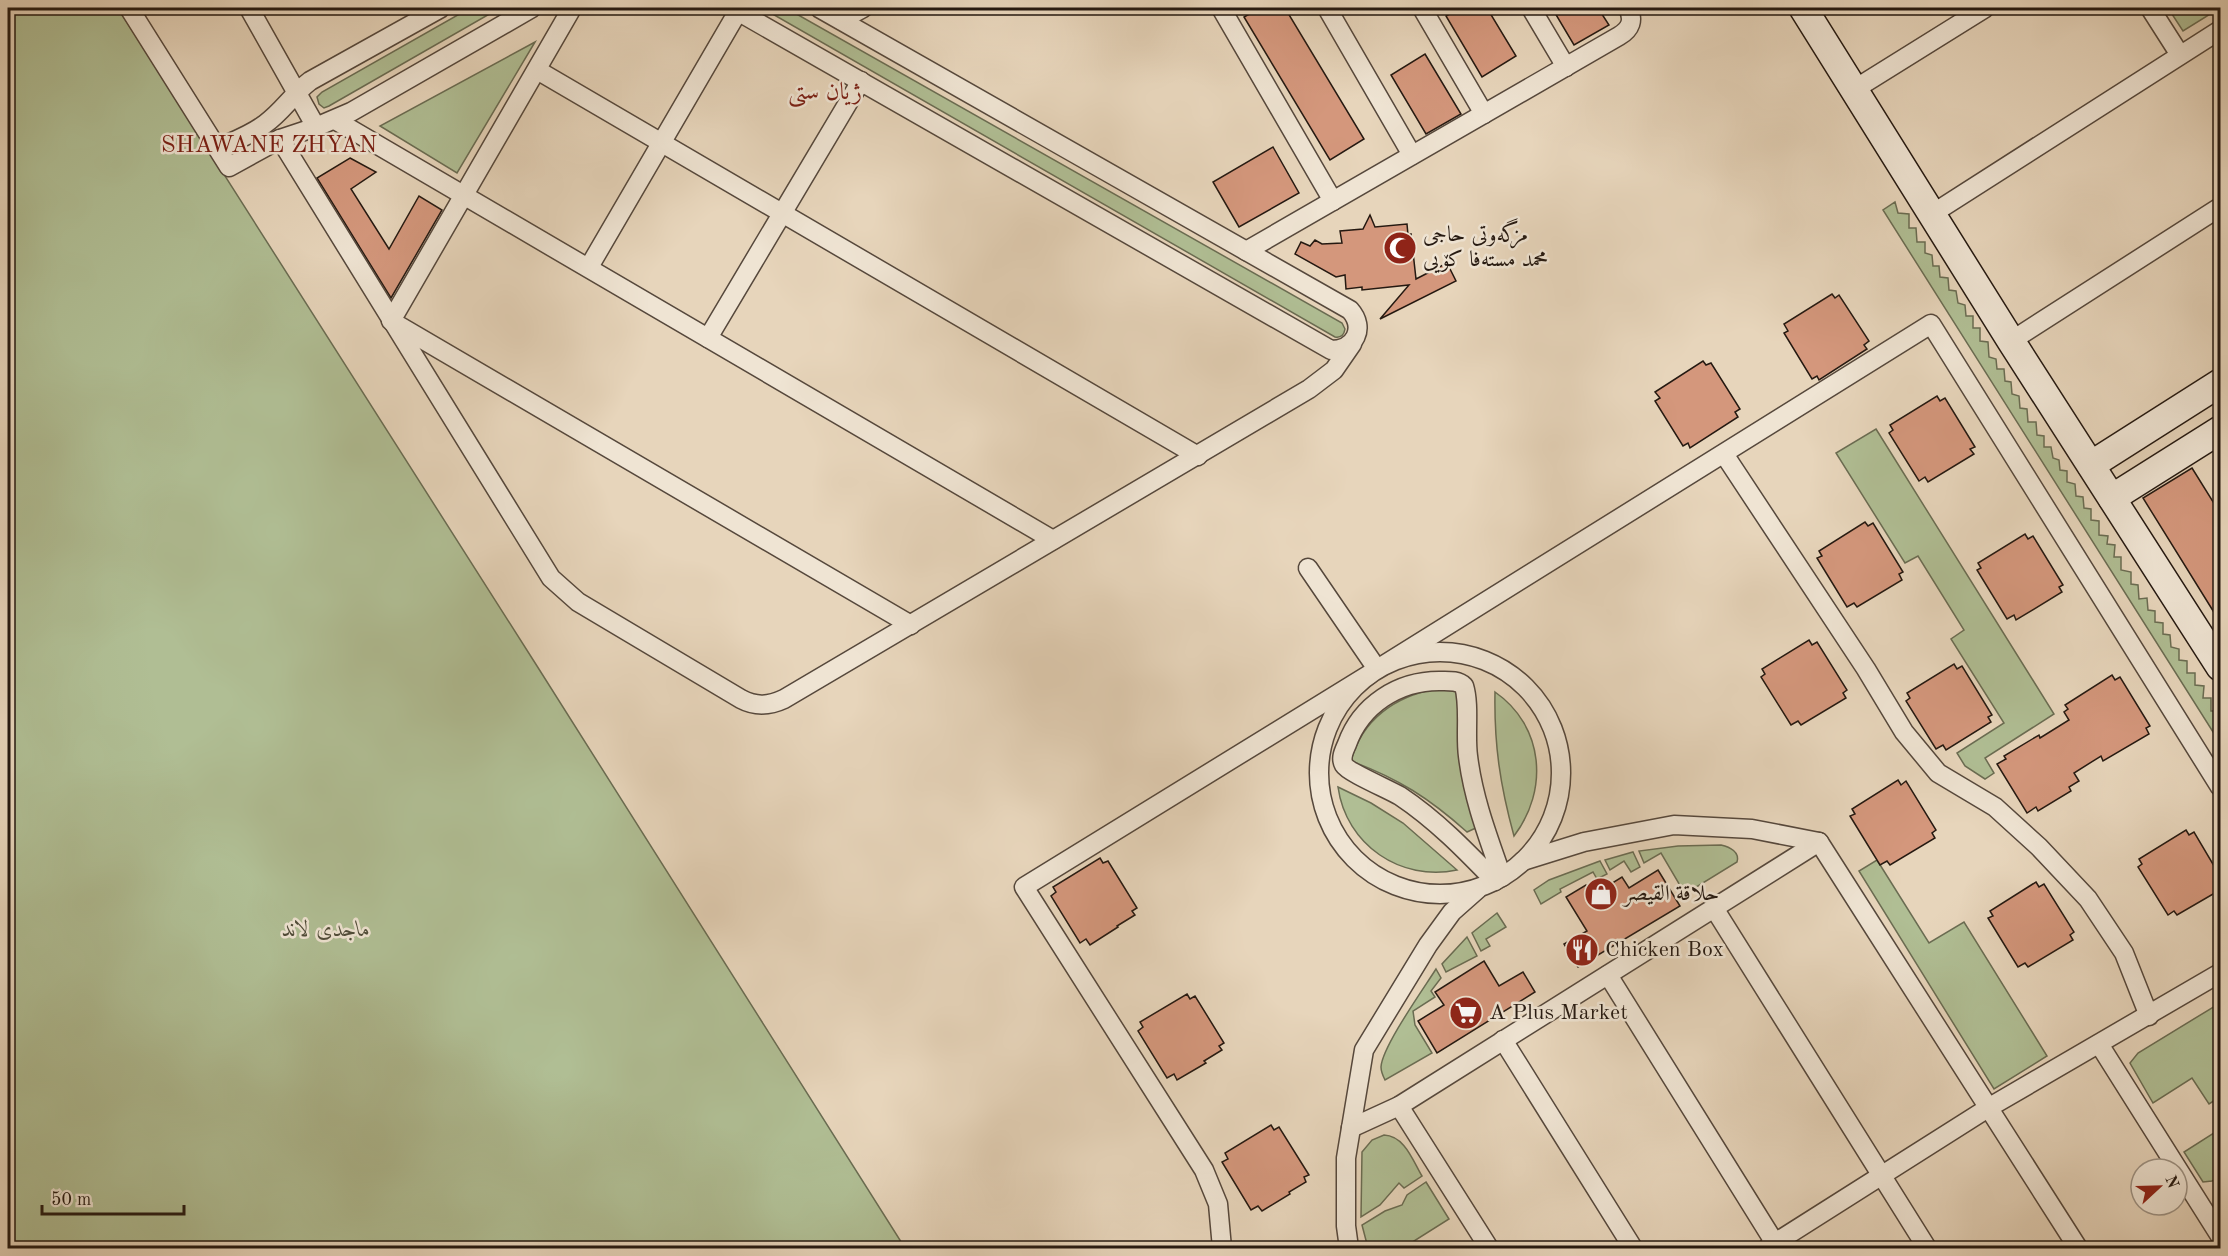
<svg xmlns="http://www.w3.org/2000/svg" width="2228" height="1256" font-family="'Old Standard TT',Amiri,serif">
	<style>
		.green { fill: #b0be94; stroke: #6a6c52; stroke-width: 1.5 }
		.building { fill: #d4977c; stroke: #251911; stroke-width: 1.5 }
		.lines { fill: none; stroke-linecap: round; stroke-linejoin: round }
		.street-casing { stroke: #56483c; stroke-width: 21 }
		.secondary-casing { stroke: #251911; stroke-width: 30 }
		.street { stroke: #efe4d3; stroke-width: 18 }
		.secondary { stroke: #efe4d3; stroke-width: 27 }
		.labels { text-anchor: middle; dominant-baseline: central; stroke-width: 5; stroke-linejoin: round; paint-order: stroke }
		.poi-label { font-size: 22px; fill: #251911; stroke: #efe4d3; text-anchor: start }
		.park-label { font-size: 22px; font-style: italic; fill: #4f4b38; stroke: #efe4d3 }
		.neighbourhood-label { font-size: 24px; fill: #7a1f14; stroke: #efe4d3 }
	</style>
	<rect width="100%" height="100%" fill="#e7d5bb"/>
	<filter id="stains"><feTurbulence type="fractalNoise" baseFrequency=".00333" numOctaves="4"/><feColorMatrix values="0 0 0 0 .2 0 0 0 0 .09 0 0 0 0 .02 0 0 0 .5 -.17"/></filter>
	<radialGradient id="worn" r=".72"><stop offset=".6" stop-color="#630" stop-opacity="0"/><stop offset="1" stop-color="#630" stop-opacity=".3"/></radialGradient>
	<g class="green">
		<path d="M 8,8 L 118,8 L 537,666 L 905,1248 L 8,1248 Z"/>
		<path d="M 470,8 L 500,8 L 329,106 L 324,108 L 319,104 L 317,97 L 322,92 Z"/>
		<path d="M 768,8 L 786,8 L 1342,323 L 1345,329 C 1344,335 1341,338 1335,337 L 769,12 Z"/>
		<path d="M 2168,8 L 2220,8 L 2183,31 Z"/>
		<path d="M 535,42 L 457,173 L 380,126 Z"/>
		<path d="M 1895,202 L 1898,213 L 1909,214 L 1909,228 L 1916,228 L 1917,242 L 1925,242 L 1925,253 L 1932,255 L 1933,266 L 1939,266 L 1940,277 L 1948,278 L 1949,290 L 1956,291 L 1958,303 L 1965,305 L 1966,316 L 1973,316 L 1973,328 L 1980,328 L 1980,341 L 1988,342 L 1989,357 L 1996,359 L 1997,369 L 2004,369 L 2005,381 L 2011,382 L 2012,394 L 2019,396 L 2020,408 L 2027,409 L 2028,422 L 2036,422 L 2037,435 L 2044,436 L 2044,447 L 2051,447 L 2053,458 L 2059,460 L 2060,470 L 2067,471 L 2067,482 L 2075,484 L 2076,496 L 2083,497 L 2084,508 L 2091,509 L 2091,520 L 2099,521 L 2099,535 L 2108,536 L 2107,544 L 2115,545 L 2114,557 L 2121,557 L 2121,570 L 2131,572 L 2131,584 L 2138,585 L 2139,599 L 2147,598 L 2148,610 L 2155,611 L 2155,622 L 2163,623 L 2163,634 L 2170,635 L 2171,647 L 2179,649 L 2179,660 L 2187,661 L 2187,673 L 2195,673 L 2195,685 L 2204,686 L 2203,698 L 2211,698 L 2211,711 L 2219,711 L 2220,743 L 1883,210 Z"/>
		<path d="M 1876,429 L 2054,714 L 1985,758 L 1994,773 L 1985,779 L 1965,766 L 1957,753 L 2004,723 L 1951,639 L 1964,630 L 1918,556 L 1905,563 L 1836,453 Z"/>
		<path d="M 1436,689 L 1458,690 L 1478,827 L 1467,832 C 1429,798 1399,779 1351,761 C 1362,719 1396,696 1436,689 Z"/>
		<path d="M 1495,692 C 1544,726 1549,790 1514,836 C 1500,785 1494,744 1495,692 Z"/>
		<path d="M 1338,787 L 1371,803 L 1403,823 L 1457,870 C 1401,882 1346,845 1338,787 Z"/>
		<path d="M 1721,845 C 1730,847 1740,852 1737,862 L 1685,894 L 1661,853 L 1644,863 L 1639,851 L 1678,846 Z"/>
		<path d="M 1633,852 L 1640,867 L 1631,872 L 1624,861 L 1610,870 L 1605,860 Z"/>
		<path d="M 1877,860 L 1929,943 L 1964,922 L 2047,1056 L 1994,1089 L 1859,871 Z"/>
		<path d="M 1600,861 L 1607,874 L 1597,879 L 1593,872 L 1560,889 L 1561,892 L 1541,904 L 1534,890 L 1549,880 Z"/>
		<path d="M 1497,913 L 1506,927 L 1486,939 L 1490,946 L 1481,951 L 1472,933 Z"/>
		<path d="M 1467,937 L 1477,956 L 1446,972 L 1442,964 Z"/>
		<path d="M 1436,969 L 1441,978 L 1431,991 L 1435,997 L 1413,1011 L 1415,1025 L 1432,1053 L 1385,1080 C 1383,1076 1381,1072 1381,1067 C 1382,1047 1424,988 1436,969 Z"/>
		<path d="M 2220,1003 L 2220,1097 L 2209,1104 L 2192,1078 L 2153,1103 L 2130,1063 L 2138,1053 Z"/>
		<path d="M 2220,1129 L 2220,1177 L 2212,1181 L 2203,1182 L 2184,1152 Z"/>
		<path d="M 1384,1135 C 1405,1136 1413,1161 1422,1176 L 1404,1188 L 1399,1183 L 1380,1205 L 1361,1217 L 1362,1152 L 1372,1140 Z"/>
		<path d="M 1426,1182 L 1449,1219 L 1403,1248 L 1368,1248 L 1362,1225 L 1385,1211 L 1402,1205 L 1407,1195 Z"/>
	</g>
	<g class="building">
		<path d="M 1260,8 L 1285,8 L 1364,139 L 1330,160 L 1244,17 Z"/>
		<path d="M 1460,8 L 1487,8 L 1516,56 L 1482,77 L 1446,16 Z"/>
		<path d="M 1552,8 L 1598,8 L 1609,25 L 1574,45 Z"/>
		<path d="M 1425,54 L 1461,114 L 1426,134 L 1391,75 Z"/>
		<path d="M 1273,147 L 1299,193 L 1239,227 L 1213,182 Z"/>
		<path d="M 350,158 L 376,172 L 351,189 L 389,249 L 419,196 L 442,210 L 391,298 L 317,178 Z"/>
		<path d="M 1370,215 L 1375,227 L 1407,224 L 1408,235 L 1411,234 L 1416,279 L 1447,263 L 1456,281 L 1380,319 L 1409,285 L 1362,290 L 1362,287 L 1346,289 L 1345,275 L 1336,277 L 1295,254 L 1301,242 L 1310,246 L 1315,240 L 1322,244 L 1342,243 L 1340,231 L 1363,229 Z"/>
		<path d="M 1832,294 L 1835,298 L 1839,295 L 1869,341 L 1864,345 L 1867,349 L 1819,380 L 1817,376 L 1812,379 L 1784,333 L 1788,331 L 1784,324 Z"/>
		<path d="M 1703,361 L 1706,365 L 1711,363 L 1740,409 L 1735,412 L 1738,417 L 1690,448 L 1688,443 L 1683,446 L 1655,401 L 1660,398 L 1655,392 Z"/>
		<path d="M 1937,396 L 1940,401 L 1945,398 L 1975,447 L 1970,449 L 1974,454 L 1928,482 L 1925,477 L 1919,481 L 1889,433 L 1893,430 L 1890,425 Z"/>
		<path d="M 2192,468 L 2220,513 L 2220,622 L 2143,498 Z"/>
		<path d="M 1865,522 L 1868,526 L 1873,523 L 1903,572 L 1899,574 L 1902,580 L 1857,607 L 1854,603 L 1847,607 L 1817,558 L 1822,556 L 1819,551 Z"/>
		<path d="M 2025,534 L 2028,539 L 2033,536 L 2063,585 L 2059,587 L 2062,592 L 2016,620 L 2014,615 L 2007,619 L 1977,570 L 1981,568 L 1978,563 Z"/>
		<path d="M 1809,640 L 1812,645 L 1817,642 L 1847,690 L 1843,693 L 1846,698 L 1801,725 L 1798,721 L 1791,725 L 1761,677 L 1765,674 L 1762,669 Z"/>
		<path d="M 1954,664 L 1957,669 L 1962,666 L 1992,715 L 1988,717 L 1991,722 L 1946,750 L 1943,745 L 1936,749 L 1906,701 L 1910,698 L 1907,693 Z"/>
		<path d="M 2112,675 L 2115,680 L 2120,677 L 2150,726 L 2146,728 L 2149,734 L 2103,761 L 2101,756 L 2074,773 L 2079,781 L 2069,787 L 2071,791 L 2038,811 L 2036,807 L 2027,813 L 1997,764 L 2006,759 L 2004,756 L 2039,735 L 2040,738 L 2069,720 L 2064,712 L 2068,709 L 2065,705 Z"/>
		<path d="M 1898,780 L 1901,785 L 1906,781 L 1936,830 L 1932,833 L 1935,838 L 1890,865 L 1887,861 L 1880,865 L 1850,816 L 1855,814 L 1852,809 Z"/>
		<path d="M 2186,830 L 2189,835 L 2194,832 L 2220,876 L 2220,890 L 2177,915 L 2174,911 L 2168,915 L 2138,867 L 2142,864 L 2139,859 Z"/>
		<path d="M 1100,858 L 1103,863 L 1108,861 L 1137,908 L 1132,911 L 1135,915 L 1117,926 L 1118,927 L 1090,945 L 1086,939 L 1080,943 L 1051,896 L 1056,892 L 1053,887 Z"/>
		<path d="M 1658,870 L 1680,906 L 1578,967 L 1564,944 L 1587,931 L 1566,897 L 1586,885 L 1593,895 L 1622,877 L 1629,888 Z"/>
		<path d="M 2036,882 L 2039,887 L 2044,884 L 2074,932 L 2070,935 L 2073,940 L 2028,967 L 2025,963 L 2018,967 L 1988,918 L 1993,916 L 1990,911 Z"/>
		<path d="M 1484,961 L 1499,986 L 1523,972 L 1535,992 L 1437,1053 L 1418,1021 L 1444,1005 L 1435,992 Z"/>
		<path d="M 1187,994 L 1190,999 L 1195,996 L 1224,1043 L 1219,1046 L 1222,1050 L 1204,1061 L 1206,1063 L 1177,1080 L 1174,1074 L 1167,1078 L 1138,1031 L 1143,1027 L 1140,1022 Z"/>
		<path d="M 1271,1125 L 1274,1130 L 1279,1127 L 1309,1175 L 1304,1177 L 1306,1182 L 1289,1192 L 1290,1194 L 1262,1211 L 1258,1206 L 1251,1210 L 1222,1162 L 1228,1159 L 1225,1153 Z"/>
	</g>
	<g class="lines">
		<g class="street-casing">
			<g id="street">
				<path d="M 129,8 L 229,167 L 280,139 L 316,127 L 351,112 L 532,8"/>
				<path d="M 249,8 L 316,127"/>
				<path d="M 572,8 L 391,321 L 911,625"/>
				<path d="M 732,8 L 1331,350 C 1355,350 1366,328 1350,310 L 819,8"/>
				<path d="M 1221,8 L 1333,201"/>
				<path d="M 1327,8 L 1412,155"/>
				<path d="M 1422,8 L 1484,114"/>
				<path d="M 1531,8 L 1566,67"/>
				<path d="M 2150,8 L 2180,55"/>
				<path d="M 841,20 L 863,8"/>
				<path d="M 537,70 L 1198,456"/>
				<path d="M 1855,89 L 1985,8"/>
				<path d="M 335,120 L 1053,540"/>
				<path d="M 280,139 L 551,578 L 578,602 L 741,699 C 756,707 769,706 784,699 L 1309,389 L 1334,370 L 1352,344"/>
				<path d="M 218,148 C 234,141 251,135 265,124 C 282,112 293,94 310,81 L 441,8"/>
				<path d="M 1932,214 L 2220,30"/>
				<path d="M 1246,251 L 1619,36 C 1631,29 1634,20 1628,8"/>
				<path d="M 589,267 L 740,8"/>
				<path d="M 708,338 L 861,81"/>
				<path d="M 2011,341 L 2220,207"/>
				<path d="M 1724,454 L 1866,669 L 1904,732 L 1938,773 L 1995,807 L 2039,847 L 2088,899 L 2124,953 L 2149,1016"/>
				<path d="M 1308,568 L 1377,669"/>
				<circle cx="1440" cy="773" r="121"/>
				<path d="M 1384,665 L 1931,324 L 2220,787"/>
				<path d="M 1523,861 L 1584,842 L 1674,825 L 1752,829 L 1819,842 L 2078,1248"/>
				<path d="M 1495,881 C 1465,850 1436,820 1400,796 C 1390,790 1348,772 1344,765 C 1340,758 1344,751 1347,744 C 1361,705 1398,681 1439,681 C 1448,681 1458,680 1464,686 C 1470,705 1465,735 1468,756 C 1473,798 1488,837 1502,877"/>
				<path d="M 1714,908 L 1927,1248"/>
				<path d="M 1608,975 L 1778,1248"/>
				<path d="M 1503,1040 L 1633,1248"/>
				<path d="M 2099,1044 L 2220,1236"/>
				<path d="M 1399,1106 L 1489,1248"/>
				<path d="M 1351,1128 L 1399,1106 L 1819,842"/>
				<path d="M 1222,1248 L 1218,1204 L 1204,1170 L 1024,887 L 1370,674"/>
				<path d="M 1349,1248 L 1346,1226 L 1346,1158 L 1364,1050 L 1428,945 L 1452,912 L 1478,889"/>
				<path d="M 1767,1248 L 1988,1108 L 2220,973"/>
			</g>
		</g>
		<g class="secondary-casing">
			<g id="secondary">
				<path d="M 1803,8 L 2011,341 L 2220,667"/>
				<path d="M 2091,465 L 2220,383"/>
				<path d="M 2112,498 L 2220,430"/>
			</g>
		</g>
		<use href="#street" class="street"/>
		<use href="#secondary" class="secondary"/>
	</g>
	<defs>
		<g id="mosque-disc" transform="scale(1.725)"><circle r="9.5" fill="#8f2418" stroke="#efe4d3"/><path d="M3.5-4.9A6 6 0 1 0 3.5 4.9A5 5 0 1 1 3.5-4.9Z" fill="#fff"/></g>
		<g id="shop-disc" transform="scale(1.725)"><circle r="9.5" fill="#8f2418" stroke="#efe4d3"/><path d="M-5-2.5h2.3a2.7 3.5 0 0 1 5.4 0H5L5.5 6h-11ZM-1.5-2.5h3a1.5 2.3 0 0 0-3 0Z" fill="#fff"/></g>
		<g id="restaurant-disc" transform="scale(1.725)"><circle r="9.5" fill="#8f2418" stroke="#efe4d3"/><path d="M-5-6h1v4h1v-4h1v4h1v-4h1v5L-1.5 .5V6h-2V.5L-5-1ZM5-6V6H3V1.5H1.5Q1.5-4 5-6Z" fill="#fff"/></g>
		<g id="supermarket-disc" transform="scale(1.725)"><circle r="9.5" fill="#8f2418" stroke="#efe4d3"/><path d="M-6-5.5h2.5l.6 2H6L4.5 2H-2.5L-4.4-4H-6ZM-1.5 3.2a1.3 1.3 0 1 0 .1 0ZM3 3.2a1.3 1.3 0 1 0 .1 0Z" fill="#fff"/></g>
	</defs>
	<g fill-rule="evenodd">
		<use href="#mosque-disc" x="1400" y="248"/>
		<use href="#shop-disc" x="1601" y="894"/>
		<use href="#restaurant-disc" x="1582" y="950"/>
		<use href="#supermarket-disc" x="1466" y="1013"/>
	</g>
	<g class="labels">
		<g class="poi-label">
			<text x="1423" y="235">مزگەوتی حاجی<tspan x="1423" dy="25">محمد مستەفا کۆیی</tspan></text>
			<text x="1624" y="894">حلاقة القيصر</text>
			<text x="1605" y="950">Chicken Box</text>
			<text x="1489" y="1013">A Plus Market</text>
		</g>
		<g class="park-label">
			<text x="326" y="930">ماجدی لاند</text>
		</g>
		<g class="neighbourhood-label">
			<text x="825" y="93">ژیان ستی</text>
			<text x="269" y="146">SHAWANE ZHYAN</text>
		</g>
	</g>
	<rect width="2228" height="1256" fill="none" stroke="#e7d5bb" stroke-width="30"/>
	<rect x="9" y="9" width="2210" height="1238" fill="none" stroke="#251911" stroke-width="3"/>
	<rect x="15" y="15" width="2198" height="1226" fill="none" stroke="#251911" stroke-width="1.5"/>
	<g transform="translate(2159 1187) rotate(68)"><circle r="28" fill="#efe4d3" stroke="#9e9385" stroke-width="1.5"/>
	<path d="M0-4.5L10 22L0 15L-10 22Z" fill="#8f2418"/>
	<text y="-9" font-size="16" font-weight="bold" text-anchor="middle" fill="#251911">N</text>
	</g>
	<path d="M42 1205v9h142v-9" fill="none" stroke="#251911" stroke-width="3"/>
	<text x="51" y="1205" font-size="18" fill="#251911" stroke="#efe4d3" stroke-width="4.5" paint-order="stroke">50 m</text>
	<rect width="100%" height="100%" filter="url(#stains)"/>
	<rect width="100%" height="100%" fill="url(#worn)"/>
</svg>
